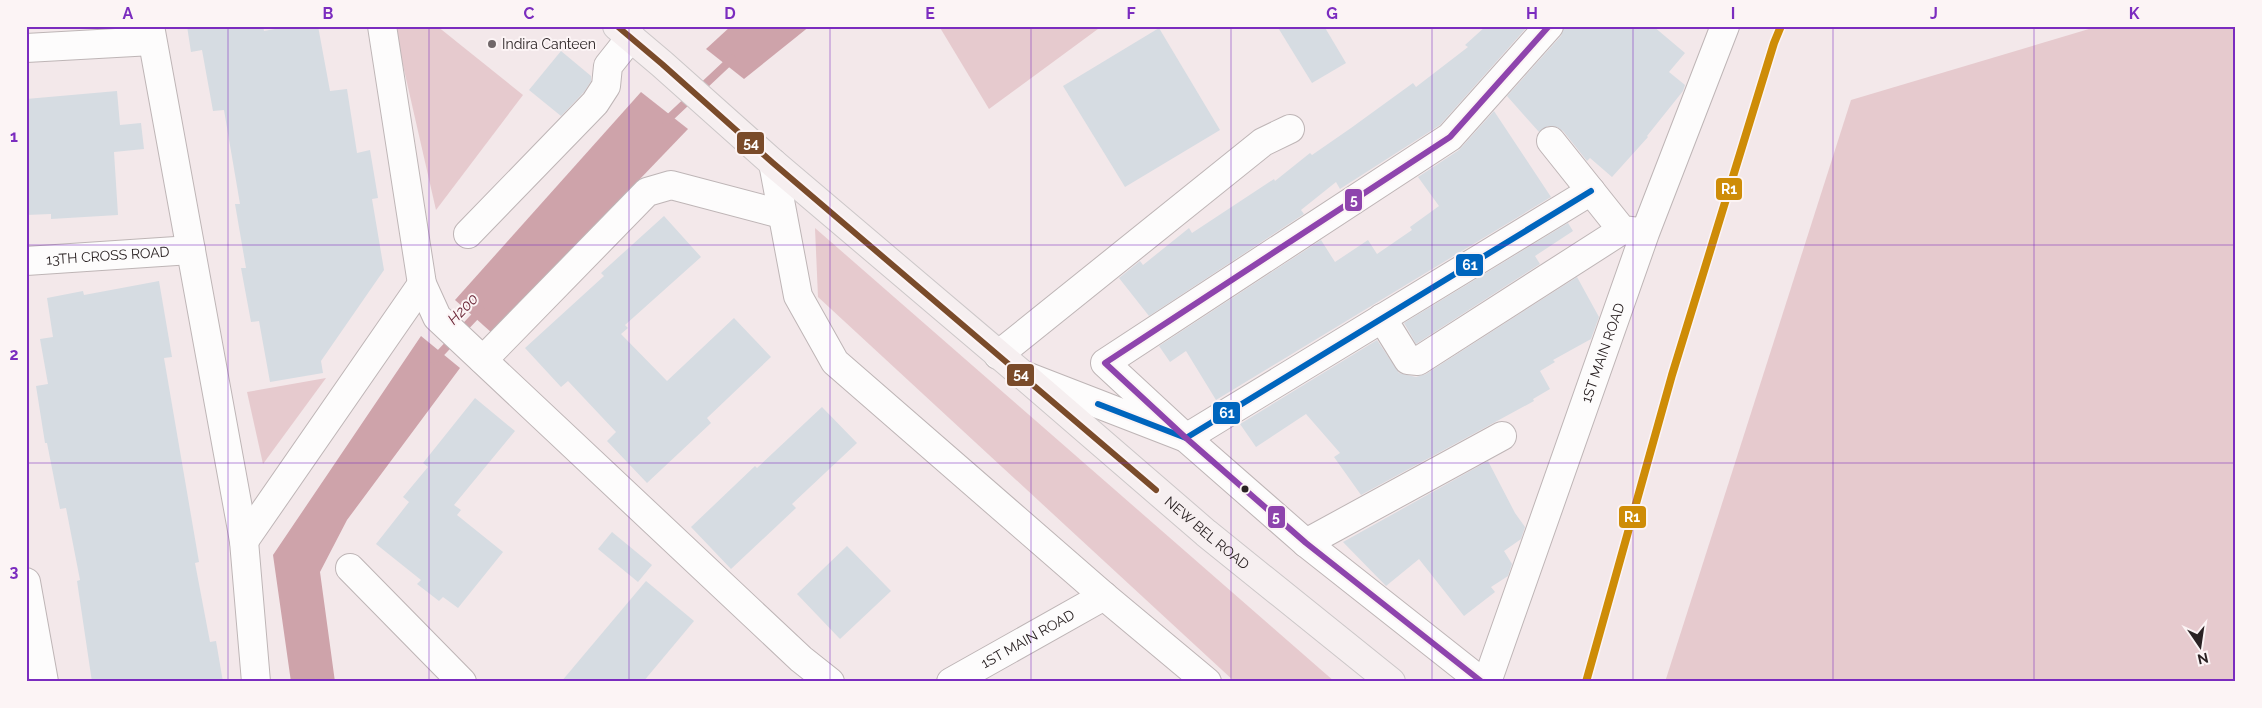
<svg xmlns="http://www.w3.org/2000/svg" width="2262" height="708" font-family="Raleway,sans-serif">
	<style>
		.green { fill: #e6cace }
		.water { fill: #cea3aa }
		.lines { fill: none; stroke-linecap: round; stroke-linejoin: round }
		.stream { stroke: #cea3aa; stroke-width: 8 }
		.building { fill: #d6dce2 }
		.minor-casing { stroke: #beb5b6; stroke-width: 30 }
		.major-casing { stroke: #ccc7c8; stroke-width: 30 }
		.minor { stroke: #fdfcfc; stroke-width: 28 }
		.major { stroke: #f6eff0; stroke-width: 28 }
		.bus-1-casing { stroke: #fcf4f5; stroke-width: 10 }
		.bus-2-casing { stroke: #fcf4f5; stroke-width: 10 }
		.bus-3-casing { stroke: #fcf4f5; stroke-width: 10 }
		.bus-1 { stroke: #7a4b2a; stroke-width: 6 }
		.bus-2 { stroke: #0065bd; stroke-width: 6 }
		.bus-3 { stroke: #8e44ad; stroke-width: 6 }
		.rail-1-casing { stroke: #fcf4f5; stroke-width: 11 }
		.rail-1 { stroke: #ce8c07; stroke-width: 8 }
		.grid { fill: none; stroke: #7b2cbf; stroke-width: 1; stroke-opacity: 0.55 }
		.poi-dot { fill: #706769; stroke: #fcf4f5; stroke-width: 2 }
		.bus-dot { fill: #2a2223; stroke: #fcf4f5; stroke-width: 2 }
		.labels { text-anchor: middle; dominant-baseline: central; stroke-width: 4; stroke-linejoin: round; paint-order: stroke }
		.poi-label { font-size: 14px; fill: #2a2223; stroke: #fcf4f5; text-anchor: start }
		.street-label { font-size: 14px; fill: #2a2223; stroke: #fcf4f5 }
		.water-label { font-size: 15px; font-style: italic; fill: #692435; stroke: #fcf4f5 }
		.line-badge { stroke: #fcf4f5; stroke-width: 2 }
		.badge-label { font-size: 14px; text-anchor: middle; font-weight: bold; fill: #fff }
		.neatline { fill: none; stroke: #7b2cbf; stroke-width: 2 }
		.grid-label { font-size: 16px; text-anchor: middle; font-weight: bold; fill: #7b2cbf }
	</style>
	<rect width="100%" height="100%" fill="#f3e8ea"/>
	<g class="green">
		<path d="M 394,26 L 437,26 L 523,95 L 436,210 Z"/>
		<path d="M 939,26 L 1102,26 L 989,109 Z"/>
		<path d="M 2099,26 L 2236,26 L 2236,682 L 1665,682 L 1851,100 Z"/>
		<path d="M 815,228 L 1335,682 L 1235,682 L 818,297 Z"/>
		<path d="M 326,378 L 263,464 L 247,392 Z"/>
	</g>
	<g class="water">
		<path d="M 731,26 L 810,26 L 744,79 L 706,49 Z"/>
		<path d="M 641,92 L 688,129 L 492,333 L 455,300 Z"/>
		<path d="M 421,336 L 460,368 L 347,520 L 320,572 L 335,682 L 291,682 L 273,555 Z"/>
	</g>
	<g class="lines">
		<g class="stream">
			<path d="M 666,121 L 732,59"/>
			<path d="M 434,360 L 481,310"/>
		</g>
	</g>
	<g class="building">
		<path d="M 187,26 L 263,26 L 264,31 L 291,26 L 318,26 L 330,91 L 347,89 L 357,153 L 370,150 L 378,198 L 372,199 L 384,270 L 321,361 L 323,373 L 270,382 L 259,321 L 251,322 L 241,268 L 246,268 L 235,204 L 240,204 L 224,110 L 213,111 L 202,50 L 191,52 Z"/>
		<path d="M 1277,26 L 1324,26 L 1346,63 L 1312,83 Z"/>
		<path d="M 1486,26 L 1528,26 L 1440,125 L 1340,189 L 1336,182 L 1301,210 L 1304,214 L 1149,316 L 1119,278 L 1140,261 L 1143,265 L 1189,228 L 1192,233 L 1274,179 L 1275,181 L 1310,153 L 1312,155 L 1351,128 L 1413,83 L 1416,87 L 1468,47 L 1465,45 Z"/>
		<path d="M 1564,26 L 1653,26 L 1685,53 L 1669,72 L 1685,85 L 1683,91 L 1647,136 L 1648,137 L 1612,177 L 1590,158 L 1587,161 L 1563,131 L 1557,127 L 1548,126 L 1539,132 L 1507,96 L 1561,36 Z"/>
		<path d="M 1159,28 L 1220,130 L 1125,187 L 1063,86 Z"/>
		<path d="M 561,51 L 591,76 L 591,81 L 584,92 L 561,116 L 529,90 Z"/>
		<path d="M 117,91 L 120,125 L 141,123 L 144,149 L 114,152 L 118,215 L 51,219 L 51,214 L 26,215 L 26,99 Z"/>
		<path d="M 1494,111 L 1551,197 L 1216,400 L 1186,351 L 1170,362 L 1159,346 L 1321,240 L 1335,262 L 1368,240 L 1377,254 L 1412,230 L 1410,227 L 1439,206 L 1418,177 L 1459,150 Z"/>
		<path d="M 664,216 L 701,257 L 625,325 L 628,328 L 621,334 L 667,381 L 734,318 L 771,357 L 707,418 L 711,423 L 647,483 L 607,441 L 616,432 L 568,381 L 561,387 L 525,348 L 604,276 L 601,273 Z"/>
		<path d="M 1568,223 L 1573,231 L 1535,256 L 1540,264 L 1416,344 L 1404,323 Z"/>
		<path d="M 1577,277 L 1599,317 L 1591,339 L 1553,360 L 1555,362 L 1540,371 L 1550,389 L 1533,399 L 1534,401 L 1361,495 L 1334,457 L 1340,453 L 1306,414 L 1256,447 L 1240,424 L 1377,340 L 1399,373 L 1416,377 L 1426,374 Z"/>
		<path d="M 159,281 L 172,357 L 164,358 L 199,562 L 195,563 L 210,642 L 216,641 L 223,682 L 92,682 L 77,581 L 80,580 L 66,508 L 60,509 L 47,443 L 45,443 L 36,386 L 48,384 L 40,339 L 53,337 L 47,298 L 83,291 L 84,295 Z"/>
		<path d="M 475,398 L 515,431 L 454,505 L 461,510 L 457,515 L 503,552 L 458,608 L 443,597 L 439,601 L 417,584 L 421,580 L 376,544 L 409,502 L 403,497 L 428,467 L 423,463 Z"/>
		<path d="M 822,407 L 857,443 L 792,504 L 796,508 L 731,569 L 691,527 L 755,466 L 757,468 Z"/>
		<path d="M 1488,461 L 1515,513 L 1525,527 L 1521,539 L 1504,551 L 1512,564 L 1508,576 L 1491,587 L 1495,592 L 1464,616 L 1419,559 L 1386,586 L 1343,542 Z"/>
		<path d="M 612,532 L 652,565 L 638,582 L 598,549 Z"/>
		<path d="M 847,546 L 891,591 L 840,639 L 797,594 Z"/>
		<path d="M 646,581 L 694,621 L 643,682 L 561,682 Z"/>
	</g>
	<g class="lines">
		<g class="minor-casing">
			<g id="minor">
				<path d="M 150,26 L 244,541 L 256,682"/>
				<path d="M 382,26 L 422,284 L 437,317 L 801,659 L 830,682"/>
				<path d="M 26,48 L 152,41"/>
				<path d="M 1551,141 L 1622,230 L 1639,232"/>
				<path d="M 773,163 L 798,296 L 835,362 L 1104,596 L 1207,682"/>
				<path d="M 468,234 L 595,103 L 606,86 L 608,66 L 631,37"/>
				<path id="s1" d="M 26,261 L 191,250"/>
				<path d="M 1382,318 L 1408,360 L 1418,361 L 1622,230"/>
				<path d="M 998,355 L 1263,142 L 1290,129"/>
				<path d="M 483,360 L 647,192 L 671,185 L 781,214"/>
				<path d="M 1026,376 L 1186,438 L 1591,191"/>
				<path d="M 244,541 L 422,284"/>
				<path d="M 1306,543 L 1502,436"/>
				<path d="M 350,568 L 462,682"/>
				<path d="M 26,582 L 44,682"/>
				<path id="s2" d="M 951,682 L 1104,596"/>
				<path d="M 1482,682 L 1306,543 L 1186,438 L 1105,363 L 1450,137 L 1549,26"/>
				<path id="s3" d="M 1487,682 L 1645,233 L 1725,26"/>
			</g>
		</g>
		<g class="major-casing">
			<g id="major">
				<path id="s4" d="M 617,26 L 662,64 L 773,163 L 1023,375 L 1206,533 L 1391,682"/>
			</g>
		</g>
		<use href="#minor" class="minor"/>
		<use href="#major" class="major"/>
		<g class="bus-1-casing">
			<path id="bus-1" d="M 617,26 L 662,64 L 773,163 L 1156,490"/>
		</g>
		<g class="bus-2-casing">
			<path id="bus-2" d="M 1098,404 L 1186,438 L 1591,191"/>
		</g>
		<g class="bus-3-casing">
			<path id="bus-3" d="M 1482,682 L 1306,543 L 1186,438 L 1105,363 L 1450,137 L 1549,26"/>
		</g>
		<use href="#bus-1" class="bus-1"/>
		<use href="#bus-2" class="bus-2"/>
		<use href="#bus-3" class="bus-3"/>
		<g class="rail-1-casing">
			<path id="rail-1" d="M 1586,682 L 1672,375 L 1774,43 L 1781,26"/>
		</g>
		<use href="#rail-1" class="rail-1"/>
	</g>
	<path class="grid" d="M 228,26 L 228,682M 429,26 L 429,682M 629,26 L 629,682M 830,26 L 830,682M 1031,26 L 1031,682M 1231,26 L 1231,682M 1432,26 L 1432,682M 1633,26 L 1633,682M 1833,26 L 1833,682M 2034,26 L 2034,682M 26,245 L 2236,245M 26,463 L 2236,463"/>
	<circle class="poi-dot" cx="492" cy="44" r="5"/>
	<circle class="bus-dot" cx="1245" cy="489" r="4.5"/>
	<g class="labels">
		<g class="poi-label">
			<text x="502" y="44">Indira Canteen</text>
		</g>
		<g class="street-label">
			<text stroke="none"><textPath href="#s1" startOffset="82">13TH CROSS ROAD</textPath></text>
			<text stroke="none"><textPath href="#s3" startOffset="349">1ST MAIN ROAD</textPath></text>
			<text stroke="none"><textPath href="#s4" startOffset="778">NEW BEL ROAD</textPath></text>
			<text stroke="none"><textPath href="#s2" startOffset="88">1ST MAIN ROAD</textPath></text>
		</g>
		<g class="water-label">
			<text transform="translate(463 309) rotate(-46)">H200</text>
		</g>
	</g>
	<g class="line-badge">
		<rect x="736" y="131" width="29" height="24" rx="5" fill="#7a4b2a"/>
		<rect x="1715" y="177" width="28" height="24" rx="5" fill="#ce8c07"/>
		<rect x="1344" y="188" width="19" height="24" rx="5" fill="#8e44ad"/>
		<rect x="1455" y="253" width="29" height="24" rx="5" fill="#0065bd"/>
		<rect x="1006" y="363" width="29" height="24" rx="5" fill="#7a4b2a"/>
		<rect x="1212" y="401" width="29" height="24" rx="5" fill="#0065bd"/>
		<rect x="1267" y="505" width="19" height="24" rx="5" fill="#8e44ad"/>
		<rect x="1618" y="505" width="29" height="24" rx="5" fill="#ce8c07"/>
	</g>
	<g class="badge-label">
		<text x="751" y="148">54</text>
		<text x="1729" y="194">R1</text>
		<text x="1354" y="205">5</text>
		<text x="1470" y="270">61</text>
		<text x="1021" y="379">54</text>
		<text x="1227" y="418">61</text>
		<text x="1276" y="522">5</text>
		<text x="1632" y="522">R1</text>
	</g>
	<rect width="2262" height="708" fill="none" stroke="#fcf4f5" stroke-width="55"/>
	<g transform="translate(2200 646) rotate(167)" stroke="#fcf4f5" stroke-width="4" paint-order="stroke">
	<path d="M0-4L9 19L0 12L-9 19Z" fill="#2a2223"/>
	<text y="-8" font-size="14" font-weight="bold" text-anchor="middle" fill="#2a2223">N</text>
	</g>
	<rect x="28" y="28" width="2206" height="652" class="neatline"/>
	<g class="grid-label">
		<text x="128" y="19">A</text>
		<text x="328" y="19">B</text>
		<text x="529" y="19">C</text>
		<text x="730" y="19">D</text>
		<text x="930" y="19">E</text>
		<text x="1131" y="19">F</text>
		<text x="1332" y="19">G</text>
		<text x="1532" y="19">H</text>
		<text x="1733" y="19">I</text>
		<text x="1934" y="19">J</text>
		<text x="2134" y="19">K</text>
		<text x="14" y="142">1</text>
		<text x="14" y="360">2</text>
		<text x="14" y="577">3</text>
	</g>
</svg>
